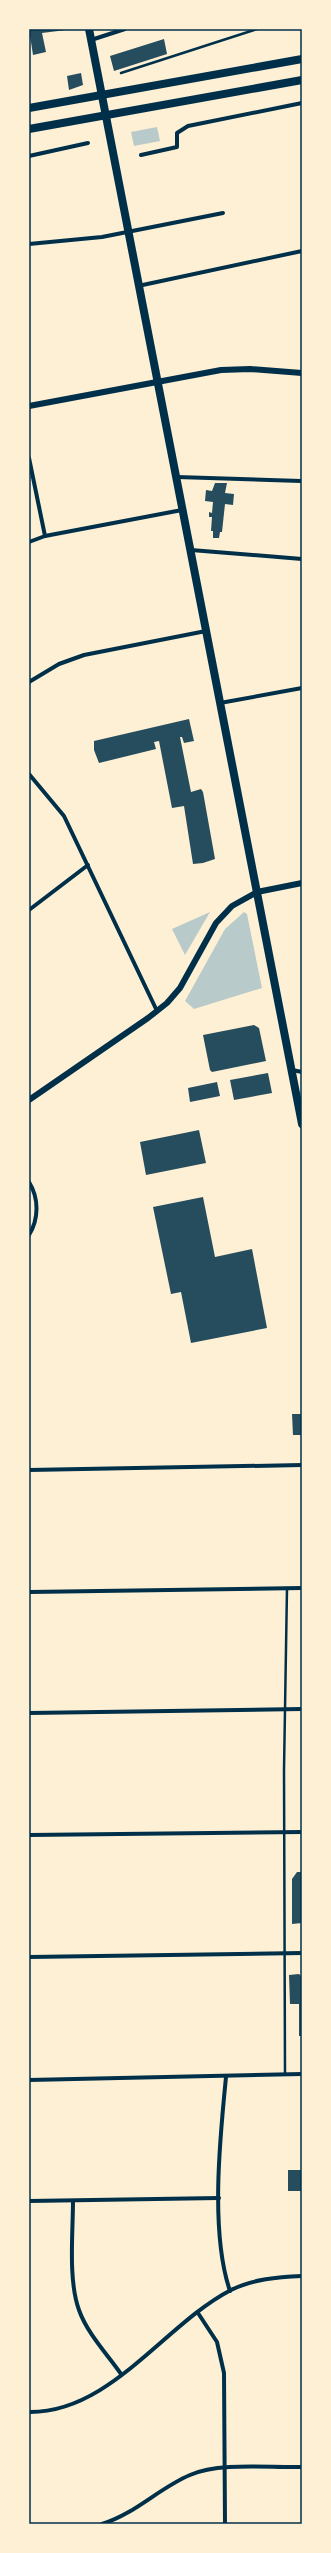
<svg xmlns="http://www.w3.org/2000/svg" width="331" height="2553" font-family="Barlow,sans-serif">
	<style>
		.green { fill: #b9caca }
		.building { fill: #264d5e }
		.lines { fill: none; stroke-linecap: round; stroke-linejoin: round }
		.service { stroke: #003049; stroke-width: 2.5 }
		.minor { stroke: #003049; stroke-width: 4 }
		.tertiary { stroke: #003049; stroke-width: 6 }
		.primary { stroke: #003049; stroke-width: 8 }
		.neatline { fill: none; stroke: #003049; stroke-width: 1.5 }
	</style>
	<rect width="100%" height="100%" fill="#fdf0d5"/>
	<g class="green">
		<path d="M 157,127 L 160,141 L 134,146 L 131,132 Z"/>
		<path d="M 210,912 L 185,955 L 172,929 Z"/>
		<path d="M 244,912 L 247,914 L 262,988 L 194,1009 L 185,1001 L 225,929 Z"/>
	</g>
	<g class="building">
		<path d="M 29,29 L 66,29 L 66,30 L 42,33 L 46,52 L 33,55 Z"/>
		<path d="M 164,39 L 167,54 L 114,71 L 110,56 Z"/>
		<path d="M 81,73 L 83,85 L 69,90 L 67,76 Z"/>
		<path d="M 215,483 L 227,483 L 225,493 L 234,494 L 233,505 L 225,504 L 222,532 L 220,532 L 219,538 L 213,538 L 213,531 L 211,531 L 212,517 L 209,517 L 209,512 L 212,513 L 213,502 L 205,501 L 206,490 L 212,491 Z"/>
		<path d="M 189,719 L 194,741 L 184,743 L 182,737 L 180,737 L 191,792 L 201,789 L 203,792 L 215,859 L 203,863 L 193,864 L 184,806 L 172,808 L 159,741 L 154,742 L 156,749 L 99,763 L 94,750 L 94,741 Z"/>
		<path d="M 254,1025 L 259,1028 L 266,1061 L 212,1072 L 210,1070 L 203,1035 Z"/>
		<path d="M 268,1073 L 272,1093 L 234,1100 L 230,1080 Z"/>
		<path d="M 217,1082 L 220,1096 L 190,1102 L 188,1088 Z"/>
		<path d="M 199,1130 L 206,1163 L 146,1175 L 140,1142 Z"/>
		<path d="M 203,1197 L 215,1257 L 252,1249 L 267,1328 L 191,1343 L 181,1292 L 171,1294 L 153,1207 Z"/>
		<path d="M 292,1414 L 302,1414 L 302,1435 L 293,1435 Z"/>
		<path d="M 297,1872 L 302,1872 L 302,1923 L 292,1924 L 292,1879 Z"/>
		<path d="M 299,1974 L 302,1977 L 302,2036 L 299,2036 L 299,2004 L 290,2004 L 289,1975 Z"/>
		<rect x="288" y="2170" width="14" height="21"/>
	</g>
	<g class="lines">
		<g class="service">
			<path d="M 121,73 L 257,29"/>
			<path d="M 285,2074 L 284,1770 L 287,1588"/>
		</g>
		<g class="minor">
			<path d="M 91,40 L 125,29"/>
			<path d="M 141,155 L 177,147 L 177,133 L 188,126 L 302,103"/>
			<path d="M 29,156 L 88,143"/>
			<path d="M 29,244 L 102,237 L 223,213"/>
			<path d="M 138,286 L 302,251"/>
			<path d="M 29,458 L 45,536"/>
			<path d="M 177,477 L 301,481"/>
			<path d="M 29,542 L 45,536 L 182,510"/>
			<path d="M 191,550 L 302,559"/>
			<path d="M 29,682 L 59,664 L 84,655 L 206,631"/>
			<path d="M 220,703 L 302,688"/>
			<path d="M 29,774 L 64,816 L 157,1011"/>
			<path d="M 29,910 L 88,865"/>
			<path d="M 292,1070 L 302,1072"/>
			<path d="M 29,1182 C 39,1198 39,1219 29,1235"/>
			<path d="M 29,1470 L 302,1465"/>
			<path d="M 29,1592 L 302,1588"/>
			<path d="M 29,1713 L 302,1709"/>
			<path d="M 29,1835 L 302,1832"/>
			<path d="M 29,1957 L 302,1953"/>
			<path d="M 226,2077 C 220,2137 210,2233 230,2291"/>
			<path d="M 29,2080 L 302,2074"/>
			<path d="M 29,2201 L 219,2198"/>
			<path d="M 73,2201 C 73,2233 68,2280 79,2310 C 87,2333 107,2354 121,2374"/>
			<path d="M 198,2313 L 217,2342 L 224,2373 L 225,2524"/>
			<path d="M 29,2412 C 110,2413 165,2324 231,2290 C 253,2279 278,2277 302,2276"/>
			<path d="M 102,2524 C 135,2514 159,2488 190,2475 C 220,2462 269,2468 302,2467"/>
		</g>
		<g class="tertiary">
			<path d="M 29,406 L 221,370 L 250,369 L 302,373"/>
			<path d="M 29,1100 L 148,1018 L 167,1003 L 180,988 L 216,923 L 232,906 L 257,892 L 302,883"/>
		</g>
		<g class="primary">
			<path d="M 89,29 L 302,1124"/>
			<path d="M 29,108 L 302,59"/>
			<path d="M 29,129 L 302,80"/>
		</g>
	</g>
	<rect width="331" height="2553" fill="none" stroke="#fdf0d5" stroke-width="60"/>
	<rect x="30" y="30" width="271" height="2493" class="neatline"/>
</svg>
